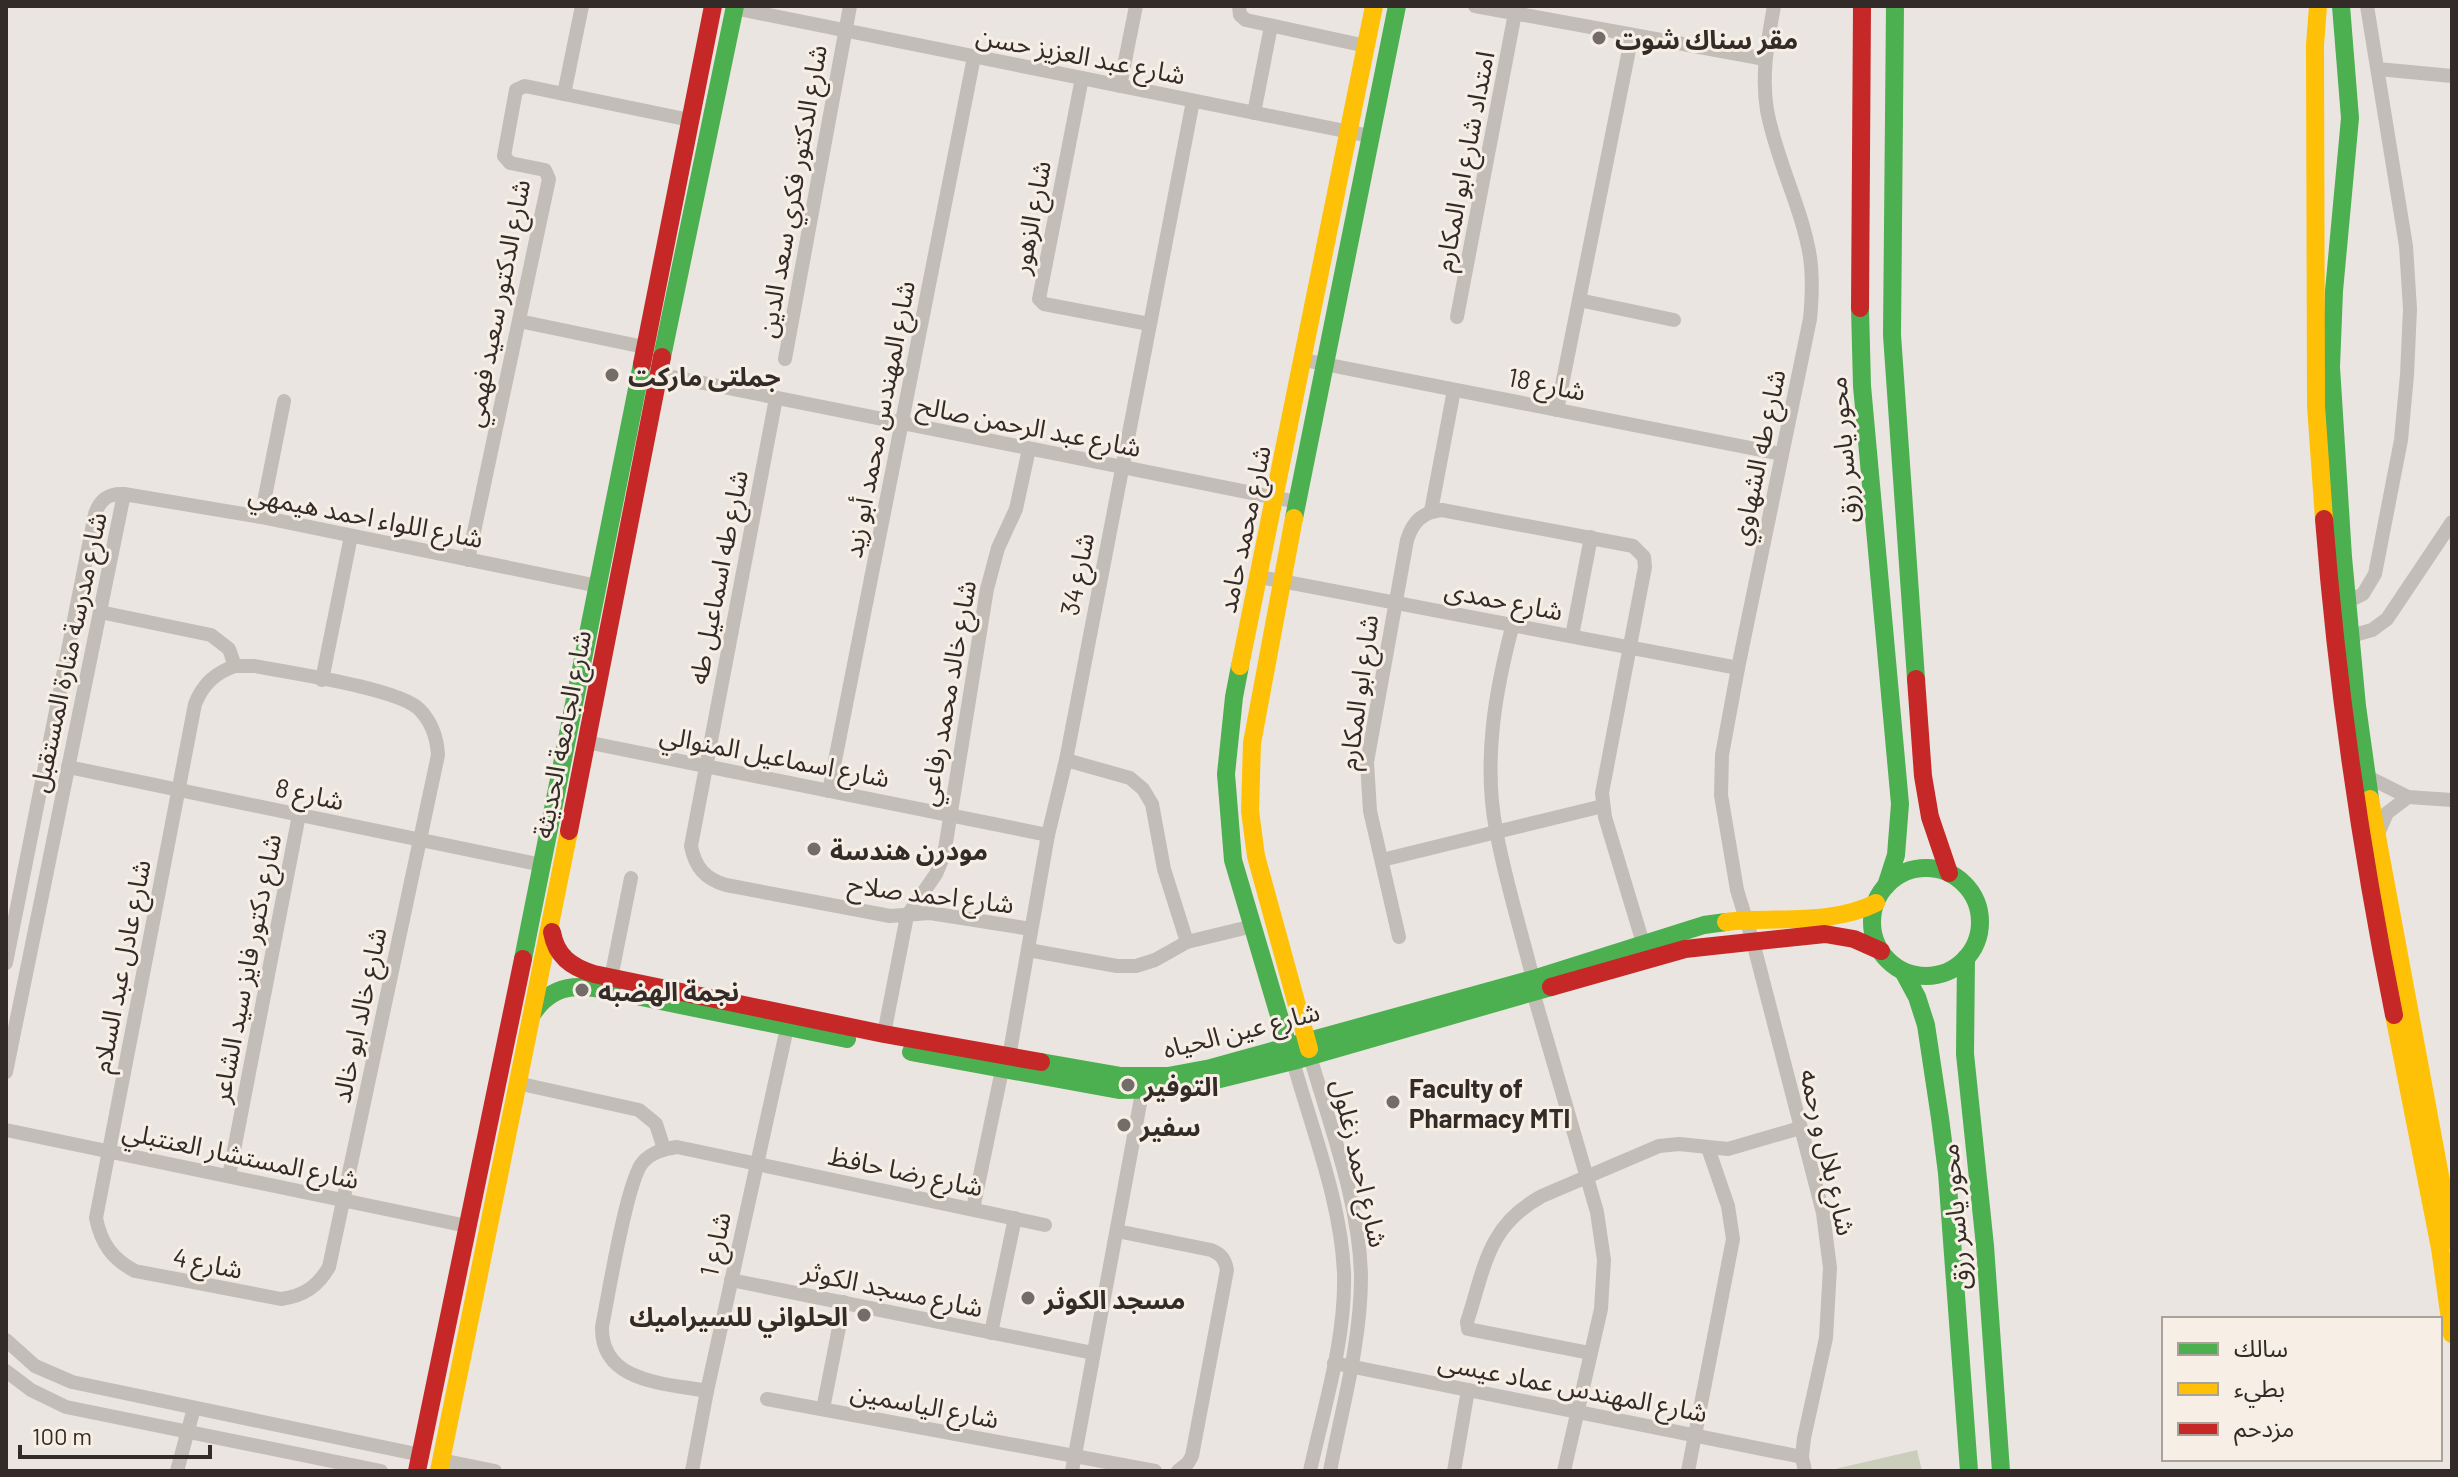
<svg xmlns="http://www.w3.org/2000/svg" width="2458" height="1477" font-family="Barlow,'Noto Sans Arabic',sans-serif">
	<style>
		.garden { fill: #cbcebb }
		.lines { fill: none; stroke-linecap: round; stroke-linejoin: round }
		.street { stroke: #c3bdb8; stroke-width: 14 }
		.fast { stroke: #4caf50; stroke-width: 18 }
		.slow { stroke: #ffc107; stroke-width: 18 }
		.jam { stroke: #c62828; stroke-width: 18 }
		.poi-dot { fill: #736c68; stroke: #f7efe6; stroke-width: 3 }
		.labels { text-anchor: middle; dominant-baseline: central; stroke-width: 6; stroke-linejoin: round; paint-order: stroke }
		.poi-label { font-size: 26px; font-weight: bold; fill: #332b27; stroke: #f7efe6; text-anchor: start }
		.street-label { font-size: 26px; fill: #332b27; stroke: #f7efe6 }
	</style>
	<rect width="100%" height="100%" fill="#eae5e0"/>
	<path class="garden" d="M 1917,1450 L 1922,1471 L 1836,1471 L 1835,1469 Z"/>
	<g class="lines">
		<g class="street">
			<path d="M 1239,6 L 1240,15 L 1246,20 L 1366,46"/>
			<path d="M 1475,6 L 1765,59"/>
			<path d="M 1774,6 C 1768,40 1761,75 1767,110 C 1776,160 1802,207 1810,257 C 1813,278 1812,298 1810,319 L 1738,668 L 1722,755 L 1721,795 L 1737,890 L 1753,942 L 1823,1213 L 1830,1268 L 1826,1338 L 1804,1438 L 1802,1457 L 1805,1471"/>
			<path d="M 734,8 L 1370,136"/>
			<path d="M 2378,69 L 2452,76"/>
			<path d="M 1082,78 L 1039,299 L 1044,304 L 1149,324"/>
			<path d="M 1120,86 L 1136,6"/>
			<path d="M 564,94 L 582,6"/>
			<path d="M 1254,113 L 1271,26"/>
			<path d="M 1579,300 L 1674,320"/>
			<path d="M 1457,317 L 1515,13"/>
			<path d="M 519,321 L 644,347"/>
			<path d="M 785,359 L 850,6"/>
			<path d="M 1304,360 L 1781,454"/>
			<path d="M 658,374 L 1297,502"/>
			<path d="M 776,398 L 691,846 C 695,867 705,879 726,885 L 890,916 L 930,913 L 1031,929"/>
			<path d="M 1557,410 L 1632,35"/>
			<path d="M 1431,511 L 1454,390"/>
			<path d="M 261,517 L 284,401"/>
			<path d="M 468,560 L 549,179 L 545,170 L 510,163 L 504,156 L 516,90 L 525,86 L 690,120"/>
			<path d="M 1260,577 L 1738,668"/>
			<path d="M 2347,602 L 2363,594 L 2375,574 L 2401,440 L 2407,375 L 2410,309 L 2406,246 L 2367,6"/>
			<path d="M 100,612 L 211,635 L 229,649 L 235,666"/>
			<path d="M 1513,624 C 1495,691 1483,761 1496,830 C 1505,880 1521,930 1533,979"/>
			<path d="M 1572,636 L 1591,537"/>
			<path d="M 2351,636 L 2372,630 L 2387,619 L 2452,522"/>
			<path d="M 235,666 L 255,666 C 290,673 397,688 419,709 C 432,722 437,737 438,755 L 329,1267 C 318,1286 304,1296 281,1299 L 135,1271 C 112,1259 101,1243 96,1218 L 195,704 C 203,684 215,673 235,666 Z"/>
			<path d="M 322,680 L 351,536"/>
			<path d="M 586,742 L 1048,835"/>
			<path d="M 1066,760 L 1130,778 L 1143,789 L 1152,804 L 1164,869 L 1187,942"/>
			<path d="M 68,767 L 542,865"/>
			<path d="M 2366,776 L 2408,797 L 2452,800"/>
			<path d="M 829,791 L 974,57"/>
			<path d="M 2377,836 L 2387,813 L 2408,797"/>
			<path d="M 1382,860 L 1603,806"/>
			<path d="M 1399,937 L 1370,811 L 1367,762 L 1407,540 C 1413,521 1423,512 1442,510 L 1633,546 L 1644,557 L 1645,567 L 1602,793 L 1605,817 L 1643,943"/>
			<path d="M 1028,950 L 1117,966 L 1136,966 L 1155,960 L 1187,942 L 1253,926"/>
			<path d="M 6,963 L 95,514 C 100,499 109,493 124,494 L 261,517 L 598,586"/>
			<path d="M 611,978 L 631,878"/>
			<path d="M 1533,992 L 1597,1212 L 1604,1260 L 1601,1309 L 1564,1471"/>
			<path d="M 884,1034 L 907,916 L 936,874 L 944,855 L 987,589 L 998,548 L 1016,509 L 1029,449"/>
			<path d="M 1310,1056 C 1330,1126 1360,1204 1361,1277 C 1361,1342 1342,1408 1330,1471"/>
			<path d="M 1009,1057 L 1048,835 L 1066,760 L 1193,101"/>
			<path d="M 1293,1061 C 1312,1130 1341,1201 1344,1273 C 1346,1339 1324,1407 1310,1471"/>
			<path d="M 6,1072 L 124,494"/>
			<path d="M 517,1083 L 639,1110 L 656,1124 L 664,1149"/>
			<path d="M 6,1130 L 467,1226"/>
			<path d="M 229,1176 L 299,815"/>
			<path d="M 973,1209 L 1002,1070"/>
			<path d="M 1117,1231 L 1211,1250 C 1221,1254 1225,1259 1227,1270 L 1192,1456 L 1188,1463 L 1178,1471"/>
			<path d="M 731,1280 L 1093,1353"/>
			<path d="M 991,1333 L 1015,1218"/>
			<path d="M 6,1340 L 35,1366 L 72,1382 L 421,1455"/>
			<path d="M 1590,1353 L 1468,1329 L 1467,1322 C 1485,1267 1487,1226 1542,1196 L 1659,1146 L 1679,1144 L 1728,1149 L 1800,1128"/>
			<path d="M 1334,1363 L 1802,1457"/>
			<path d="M 6,1371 L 31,1390 L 66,1407 L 381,1471"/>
			<path d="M 707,1391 C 665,1383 601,1383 602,1327 C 608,1297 627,1179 643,1162 C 652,1152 664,1149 677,1147 L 1045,1225"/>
			<path d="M 767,1399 L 1155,1471"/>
			<path d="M 823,1409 L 844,1302"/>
			<path d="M 441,1460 L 495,1471"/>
			<path d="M 177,1471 L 194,1408"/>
			<path d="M 692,1471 L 707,1391 L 787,1028"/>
			<path d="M 1072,1471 L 1144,1082"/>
			<path d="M 1454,1471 L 1468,1390"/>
			<path d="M 1688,1471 L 1733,1239 L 1728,1206 L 1708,1148"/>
		</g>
		<g class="fast">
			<path d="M 1895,6 L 1892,335 L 1916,679"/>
			<path d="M 2341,6 L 2350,118 L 2334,291 L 2331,367 L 2343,557 L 2357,706 L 2370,799"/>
			<path d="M 1860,308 L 1862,386 L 1900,804 L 1896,855 L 1886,886"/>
			<path d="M 662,357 L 735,6"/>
			<path d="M 1294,518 L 1397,6"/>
			<path d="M 1240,666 L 1234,697 L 1226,774 L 1233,860 L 1291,1056"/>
			<circle cx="1926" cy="922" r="54"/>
			<path d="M 1966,958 L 1965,1054 L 1985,1246 L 2001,1471"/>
			<path d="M 523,959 L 642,364"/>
			<path d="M 1903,971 L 1917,997 L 1926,1025 L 1940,1118 L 1947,1173 L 1969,1471"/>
			<path d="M 641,997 L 847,1039"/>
			<path d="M 533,1013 C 553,983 579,984 612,991"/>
			<path d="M 911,1052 L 1119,1090 L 1179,1089 L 1293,1061 L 1551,987"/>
			<path d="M 1041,1062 L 1121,1076 L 1168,1076 L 1211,1068 L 1533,979 L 1704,925 L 1726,922"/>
		</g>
		<g class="slow">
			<path d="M 2318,6 L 2315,45 L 2316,406 L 2324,519"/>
			<path d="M 1294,518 L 1252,743 L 1250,811 L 1256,856 L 1309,1049"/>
			<path d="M 1240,666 L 1374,6"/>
			<path d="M 2370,799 L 2452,1240"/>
			<path d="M 1726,922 C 1776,916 1830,926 1876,903"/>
			<path d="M 2394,1015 L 2440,1248 L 2452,1334"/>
			<path d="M 439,1471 L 569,831"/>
		</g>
		<g class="jam">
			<path d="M 1860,308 L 1862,6"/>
			<path d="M 642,364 L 713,6"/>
			<path d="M 2324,519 C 2337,686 2361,851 2394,1015"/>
			<path d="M 1916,679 L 1923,776 L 1930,817 L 1949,873"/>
			<path d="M 569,831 L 662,357"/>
			<path d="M 552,932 C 556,956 571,967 594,974 L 884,1034 L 1041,1062"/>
			<path d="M 1551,987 L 1685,949 L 1825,934 L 1854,939 L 1881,951"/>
			<path d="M 417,1471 L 523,959"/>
		</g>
	</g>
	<g class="poi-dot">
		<circle cx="1599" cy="38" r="8"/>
		<circle cx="612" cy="375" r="8"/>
		<circle cx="814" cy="849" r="8"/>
		<circle cx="582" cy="990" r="8"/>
		<circle cx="1128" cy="1085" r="8"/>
		<circle cx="1393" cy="1102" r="8"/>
		<circle cx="1124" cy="1125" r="8"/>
		<circle cx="1028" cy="1298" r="8"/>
		<circle cx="864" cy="1315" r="8"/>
	</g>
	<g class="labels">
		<g class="poi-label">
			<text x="1615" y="38">مقر سناك شوت</text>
			<text x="628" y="375">جملتى ماركت</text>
			<text x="830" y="849">مودرن هندسة</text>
			<text x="598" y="990">نجمة الهضبه</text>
			<text x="1144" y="1085">التوفير</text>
			<text x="1409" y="1087">Faculty of<tspan x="1409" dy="30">Pharmacy MTI</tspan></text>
			<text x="1140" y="1125">سفير</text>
			<text x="1044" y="1298">مسجد الكوثر</text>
			<text x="848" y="1315" text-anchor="end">الحلواني للسيراميك</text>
		</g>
		<g class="street-label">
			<text transform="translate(1081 54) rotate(11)">شارع عبد العزيز حسن</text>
			<text transform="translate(1463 161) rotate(-79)">امتداد شارع ابو المكارم</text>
			<text transform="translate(791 191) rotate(-80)">شارع الدكتور فكري سعد الدين</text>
			<text transform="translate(1030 217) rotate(-79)">شارع الزهور</text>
			<text transform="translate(496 303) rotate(-79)">شارع الدكتور سعيد فهمي</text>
			<text transform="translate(1547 383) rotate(11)">شارع 18</text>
			<text transform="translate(878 419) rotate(-79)">شارع المهندس محمد أبو زيد</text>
			<text transform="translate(1029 425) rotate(11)">شارع عبد الرحمن صالح</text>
			<text transform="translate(1842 450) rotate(-95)">محور ياسر رزق</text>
			<text transform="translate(1757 457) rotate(-78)">شارع طه الشهاوي</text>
			<text transform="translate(366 515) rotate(11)">شارع اللواء احمد هيمهي</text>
			<text transform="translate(1243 529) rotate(-78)">شارع محمد حامد</text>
			<text transform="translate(1076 574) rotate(-79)">شارع 34</text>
			<text transform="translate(717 577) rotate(-79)">شارع طه اسماعيل طه</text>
			<text transform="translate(1504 599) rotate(11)">شارع حمدى</text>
			<text transform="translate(67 652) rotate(-78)">شارع مدرسة منارة المستقبل</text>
			<text transform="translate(1357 692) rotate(-82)">شارع ابو المكارم</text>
			<text transform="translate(946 693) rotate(-80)">شارع خالد محمد رفاعي</text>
			<text transform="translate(561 734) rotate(-79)">شارع الجامعة الحديثة</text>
			<text transform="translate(775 755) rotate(11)">شارع اسماعيل المنوالي</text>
			<text transform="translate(310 793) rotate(12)">شارع 8</text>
			<text transform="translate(931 893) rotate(7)">شارع احمد صلاح</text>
			<text transform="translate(120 966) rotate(-79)">شارع عادل عبد السلام</text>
			<text transform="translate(245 968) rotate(-79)">شارع دكتور فايز سيد الشاعر</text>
			<text transform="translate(358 1015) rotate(-78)">شارع خالد ابو خالد</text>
			<text transform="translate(1241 1029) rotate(-14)">شارع عين الحياه</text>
			<text transform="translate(1829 1152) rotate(77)">شارع بلال و رحمه</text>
			<text transform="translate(241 1154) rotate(12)">شارع المستشار العنتبلي</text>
			<text transform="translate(1361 1163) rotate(77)">شارع احمد زغلول</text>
			<text transform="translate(906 1170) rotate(12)">شارع رضا حافظ</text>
			<text transform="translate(1954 1217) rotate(-95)">محور ياسر رزق</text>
			<text transform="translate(714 1244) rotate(-78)">شارع 1</text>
			<text transform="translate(208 1262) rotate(11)">شارع 4</text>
			<text transform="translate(893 1288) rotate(12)">شارع مسجد الكوثر</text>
			<text transform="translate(1573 1386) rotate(11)">شارع المهندس عماد عيسى</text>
			<text transform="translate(925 1404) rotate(11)">شارع الياسمين</text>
		</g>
	</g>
	<rect width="2458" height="1477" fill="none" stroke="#332b27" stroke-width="16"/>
	<rect x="2162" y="1317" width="280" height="144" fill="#f7efe6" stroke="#a9a19a" stroke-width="2"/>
	<rect x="2178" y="1343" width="40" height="12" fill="#4caf50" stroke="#a9a19a" stroke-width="2"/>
	<text x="2234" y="1357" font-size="24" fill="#332b27">سالك</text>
	<rect x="2178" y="1383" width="40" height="12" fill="#ffc107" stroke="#a9a19a" stroke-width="2"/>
	<text x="2234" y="1397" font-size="24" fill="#332b27">بطيء</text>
	<rect x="2178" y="1423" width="40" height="12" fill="#c62828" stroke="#a9a19a" stroke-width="2"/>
	<text x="2234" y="1437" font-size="24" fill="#332b27">مزدحم</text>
	<path d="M20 1445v12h190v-12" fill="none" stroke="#332b27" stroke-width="4"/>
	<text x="32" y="1445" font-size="24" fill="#332b27" stroke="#f7efe6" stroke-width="6" paint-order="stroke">100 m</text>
</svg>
